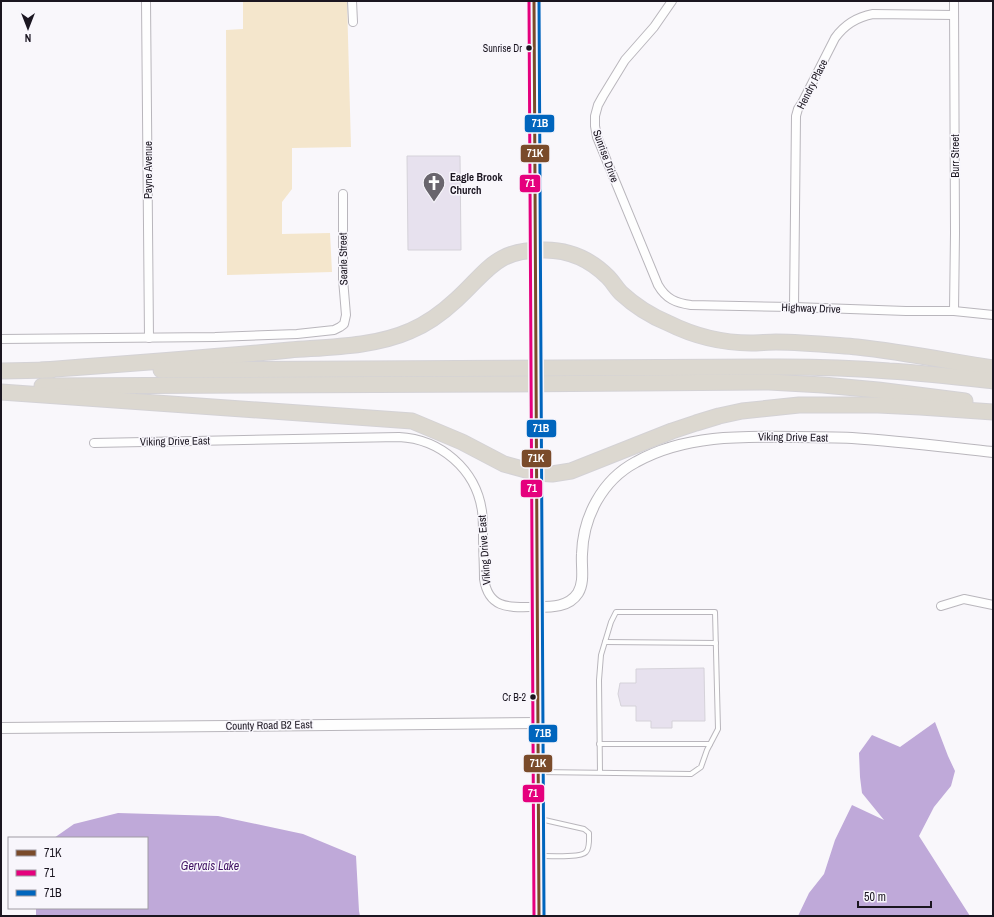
<svg xmlns="http://www.w3.org/2000/svg" width="994" height="917" font-family="'Archivo Narrow',sans-serif">
	<style>
		.green { fill: #f4e6cc }
		.water { fill: #bfa9d9 }
		.building { fill: #e7e1ee; stroke: #d5d2d9 }
		.lines { fill: none; stroke-linecap: round; stroke-linejoin: round }
		.service-casing { stroke: #b9b6bc; stroke-width: 6 }
		.minor-casing { stroke: #b9b6bc; stroke-width: 10 }
		.tertiary-casing { stroke: #b9b6bc; stroke-width: 12 }
		.motorway-casing { stroke: #d4d2d5; stroke-width: 17 }
		.service { stroke: #fefefe; stroke-width: 4 }
		.minor { stroke: #fefefe; stroke-width: 8 }
		.tertiary { stroke: #fefefe; stroke-width: 10 }
		.motorway { stroke: #dcd8d0; stroke-width: 15 }
		.tertiary-bridge-casing { stroke: #b9b6bc; stroke-width: 12; stroke-linecap: butt }
		.tertiary-bridge { stroke: #fefefe; stroke-width: 10 }
		.bus-1-casing { stroke: #f8f6fc; stroke-width: 6 }
		.bus-2-casing { stroke: #f8f6fc; stroke-width: 6 }
		.bus-3-casing { stroke: #f8f6fc; stroke-width: 6 }
		.bus-1 { stroke: #7a4b2a; stroke-width: 3 }
		.bus-2 { stroke: #e5007d; stroke-width: 3 }
		.bus-3 { stroke: #0065bd; stroke-width: 3 }
		.bus-dot { fill: #1b1620; stroke: #f8f6fc; stroke-width: 1.5 }
		.labels { text-anchor: middle; dominant-baseline: central; stroke-width: 3; stroke-linejoin: round; paint-order: stroke }
		.bus-label { font-size: 10px; fill: #1b1620; stroke: #f8f6fc; text-anchor: end }
		.street-label { font-size: 11px; fill: #1b1620; stroke: #f8f6fc }
		.poi-label { font-size: 11px; font-weight: bold; fill: #1b1620; stroke: #f8f6fc; text-anchor: start }
		.water-label { font-size: 12px; font-style: italic; fill: #411364; stroke: #f8f6fc }
		.line-badge { stroke: #f8f6fc; stroke-width: 1.5 }
		.badge-label { font-size: 11px; text-anchor: middle; font-weight: bold; fill: #fff }
	</style>
	<rect width="100%" height="100%" fill="#f9f7fb"/>
	<path class="green" d="M 243,1 L 347,1 L 351,147 L 292,148 L 292,189 L 282,202 L 282,234 L 330,233 L 332,272 L 227,275 L 226,30 L 243,29 Z"/>
	<g class="water">
		<path d="M 935,722 L 948,756 L 955,771 L 951,786 L 934,807 L 919,836 L 970,916 L 798,916 L 809,893 L 824,874 L 835,840 L 852,805 L 884,820 L 875,809 L 862,793 L 860,777 L 859,753 L 872,735 L 900,747 Z"/>
		<path d="M 118,813 L 218,816 L 303,834 L 356,856 L 359,911 L 360,916 L 36,916 L 36,908 L 147,908 L 147,838 L 54,838 L 74,824 Z"/>
	</g>
	<g class="building">
		<path d="M 407,156 L 460,156 L 461,250 L 408,250 Z"/>
		<path d="M 704,668 L 705,721 L 672,721 L 672,728 L 651,728 L 651,721 L 636,721 L 636,706 L 621,706 L 618,694 L 620,683 L 636,683 L 636,669 Z"/>
	</g>
	<g class="lines">
		<g class="service-casing">
			<g id="service">
				<path d="M 605,642 L 716,643"/>
				<path d="M 599,744 L 710,744"/>
				<path d="M 539,772 L 691,774 L 701,767 L 707,750 L 718,729 L 715,612 L 616,612 L 611,622 L 601,655 L 599,680 L 600,773"/>
				<path d="M 539,856 C 548,856 581,858 586,852 C 590,848 589,839 589,833 L 584,829 L 540,819"/>
			</g>
		</g>
		<g class="minor-casing">
			<g id="minor">
				<path d="M 146,1 L 149,338"/>
				<path d="M 352,1 L 353,22"/>
				<path d="M 672,1 L 654,27 L 625,60 L 603,96 L 598,105 L 595,116 L 595,126 L 597,137 L 658,285 C 666,299 676,303 691,305 L 794,307 L 906,311 L 954,311 L 993,315"/>
				<path d="M 954,1 L 955,233 L 954,311"/>
				<path d="M 794,307 L 796,116 L 798,109 L 802,103 L 835,38 C 845,24 857,17 873,14 L 954,15"/>
				<path d="M 1,339 L 215,337 L 297,334 L 334,330 L 340,327 L 344,324 L 346,315 L 343,279 L 343,194"/>
				<path d="M 94,443 L 399,437 C 440,439 476,469 482,511 C 483,519 483,527 483,535 C 483,550 484,564 484,579 C 489,611 512,607 537,607"/>
				<path d="M 941,606 L 964,599 L 993,605"/>
			</g>
		</g>
		<g class="tertiary-casing">
			<g id="tertiary">
				<path d="M 534,1 L 536,328"/>
				<path d="M 537,424 L 539,916"/>
				<path d="M 537,607 C 552,607 569,607 578,593 C 585,581 581,567 582,554 C 583,517 602,480 636,462 C 684,435 741,436 795,437 C 814,437 833,437 852,438 C 899,441 946,447 993,452"/>
				<path d="M 1,728 L 538,723"/>
			</g>
		</g>
		<g class="motorway-casing">
			<g id="motorway">
				<path d="M 42,370 C 124,364 207,358 290,350 C 328,347 374,347 410,331 C 427,324 442,313 456,300 C 488,271 495,249 545,250 C 569,250 591,260 608,277 C 613,282 616,288 621,293 C 634,305 651,316 668,323 C 694,336 722,343 751,343 C 759,343 768,342 776,342 C 803,342 831,345 857,347 C 903,352 948,361 993,368"/>
				<path d="M 161,370 L 781,367 C 817,367 853,368 889,371 C 924,373 958,377 993,381"/>
				<path d="M 1,371 L 51,370"/>
				<path d="M 42,386 L 497,384 L 769,382 L 823,385 L 878,390 L 965,401"/>
				<path d="M 1,392 L 412,421 L 462,442 L 504,464 L 537,473 L 552,474 L 571,471 L 672,431 L 696,423 L 719,416 L 742,411 L 799,405 L 878,405 L 920,407 L 993,412"/>
			</g>
		</g>
		<use href="#service" class="service"/>
		<use href="#minor" class="minor"/>
		<use href="#tertiary" class="tertiary"/>
		<use href="#motorway" class="motorway"/>
		<g class="tertiary-bridge-casing">
			<path id="tertiary-bridge" d="M 536,328 L 537,424"/>
		</g>
		<use href="#tertiary-bridge" class="tertiary-bridge"/>
		<g class="bus-1-casing">
			<path id="bus-1" d="M 534,1 L 539,916"/>
		</g>
		<g class="bus-2-casing">
			<path id="bus-2" d="M 529,1 L 534,916"/>
		</g>
		<g class="bus-3-casing">
			<path id="bus-3" d="M 539,1 L 544,916"/>
		</g>
		<use href="#bus-1" class="bus-1"/>
		<use href="#bus-2" class="bus-2"/>
		<use href="#bus-3" class="bus-3"/>
	</g>
	<defs>
		<g id="church-pin" transform="scale(1.15)"><path d="M0 17L-7.5 6A9.5 9.5 0 1 1 7.5 6Z" fill="#69656d" stroke="#f8f6fc"/><path d="M-1.2-6h2.4v3.5h3.3v2.4h-3.3V6h-2.4V-.1h-3.3v-2.4h3.3Z" fill="#fff"/></g>
	</defs>
	<g fill-rule="evenodd">
		<use href="#church-pin" x="434" y="183"/>
	</g>
	<g class="bus-dot">
		<circle cx="529" cy="48" r="3.5"/>
		<circle cx="533" cy="697" r="3.5"/>
	</g>
	<g class="labels">
		<g class="bus-label">
			<text x="522" y="48">Sunrise Dr</text>
			<text x="526" y="697">Cr B-2</text>
		</g>
		<g class="street-label">
			<text transform="translate(812 84) rotate(-63)">Hendry Place</text>
			<text transform="translate(606 156) rotate(70)">Sunrise Drive</text>
			<text transform="translate(955 156) rotate(-90)">Burr Street</text>
			<text transform="translate(148 170) rotate(-90)">Payne Avenue</text>
			<text transform="translate(343 259) rotate(-91)">Searle Street</text>
			<text transform="translate(811 308) rotate(2)">Highway Drive</text>
			<text transform="translate(793 437) rotate(1)">Viking Drive East</text>
			<text transform="translate(175 441) rotate(-1)">Viking Drive East</text>
			<text transform="translate(484 550) rotate(-94)">Viking Drive East</text>
			<text transform="translate(269 725) rotate(-1)">County Road B2 East</text>
		</g>
		<g class="poi-label">
			<text x="450" y="177">Eagle Brook<tspan x="450" dy="13">Church</tspan></text>
		</g>
		<g class="water-label">
			<text x="210" y="866">Gervais Lake</text>
		</g>
	</g>
	<g class="line-badge">
		<rect x="524" y="114" width="31" height="19" rx="4" fill="#0065bd"/>
		<rect x="520" y="144" width="30" height="19" rx="4" fill="#7a4b2a"/>
		<rect x="519" y="174" width="22" height="19" rx="4" fill="#e5007d"/>
		<rect x="526" y="419" width="31" height="19" rx="4" fill="#0065bd"/>
		<rect x="521" y="449" width="31" height="19" rx="4" fill="#7a4b2a"/>
		<rect x="520" y="479" width="23" height="19" rx="4" fill="#e5007d"/>
		<rect x="528" y="724" width="30" height="19" rx="4" fill="#0065bd"/>
		<rect x="523" y="754" width="30" height="19" rx="4" fill="#7a4b2a"/>
		<rect x="522" y="784" width="23" height="19" rx="4" fill="#e5007d"/>
	</g>
	<g class="badge-label">
		<text x="540" y="127">71B</text>
		<text x="535" y="157">71K</text>
		<text x="530" y="187">71</text>
		<text x="541" y="432">71B</text>
		<text x="536" y="462">71K</text>
		<text x="532" y="492">71</text>
		<text x="543" y="737">71B</text>
		<text x="538" y="767">71K</text>
		<text x="533" y="797">71</text>
	</g>
	<rect width="994" height="917" fill="none" stroke="#1b1620" stroke-width="4"/>
	<rect x="8" y="837" width="140" height="72" fill="#f8f6fc" stroke="#a09ca4"/>
	<rect x="16" y="850" width="20" height="6" fill="#7a4b2a" stroke="#a09ca4"/>
	<text x="44" y="857" font-size="12" fill="#1b1620">71K</text>
	<rect x="16" y="870" width="20" height="6" fill="#e5007d" stroke="#a09ca4"/>
	<text x="44" y="877" font-size="12" fill="#1b1620">71</text>
	<rect x="16" y="890" width="20" height="6" fill="#0065bd" stroke="#a09ca4"/>
	<text x="44" y="897" font-size="12" fill="#1b1620">71B</text>
	<g transform="translate(28 28) rotate(180)" stroke="#f8f6fc" stroke-width="3" paint-order="stroke">
	<path d="M0-3L7 15L0 10L-7 15Z" fill="#1b1620"/>
	<text y="-6" font-size="11" font-weight="bold" text-anchor="middle" fill="#1b1620">N</text>
	</g>
	<path d="M858 901v6h73v-6" fill="none" stroke="#1b1620" stroke-width="2"/>
	<text x="864" y="901" font-size="12" fill="#1b1620" stroke="#f8f6fc" stroke-width="3" paint-order="stroke">50 m</text>
</svg>
